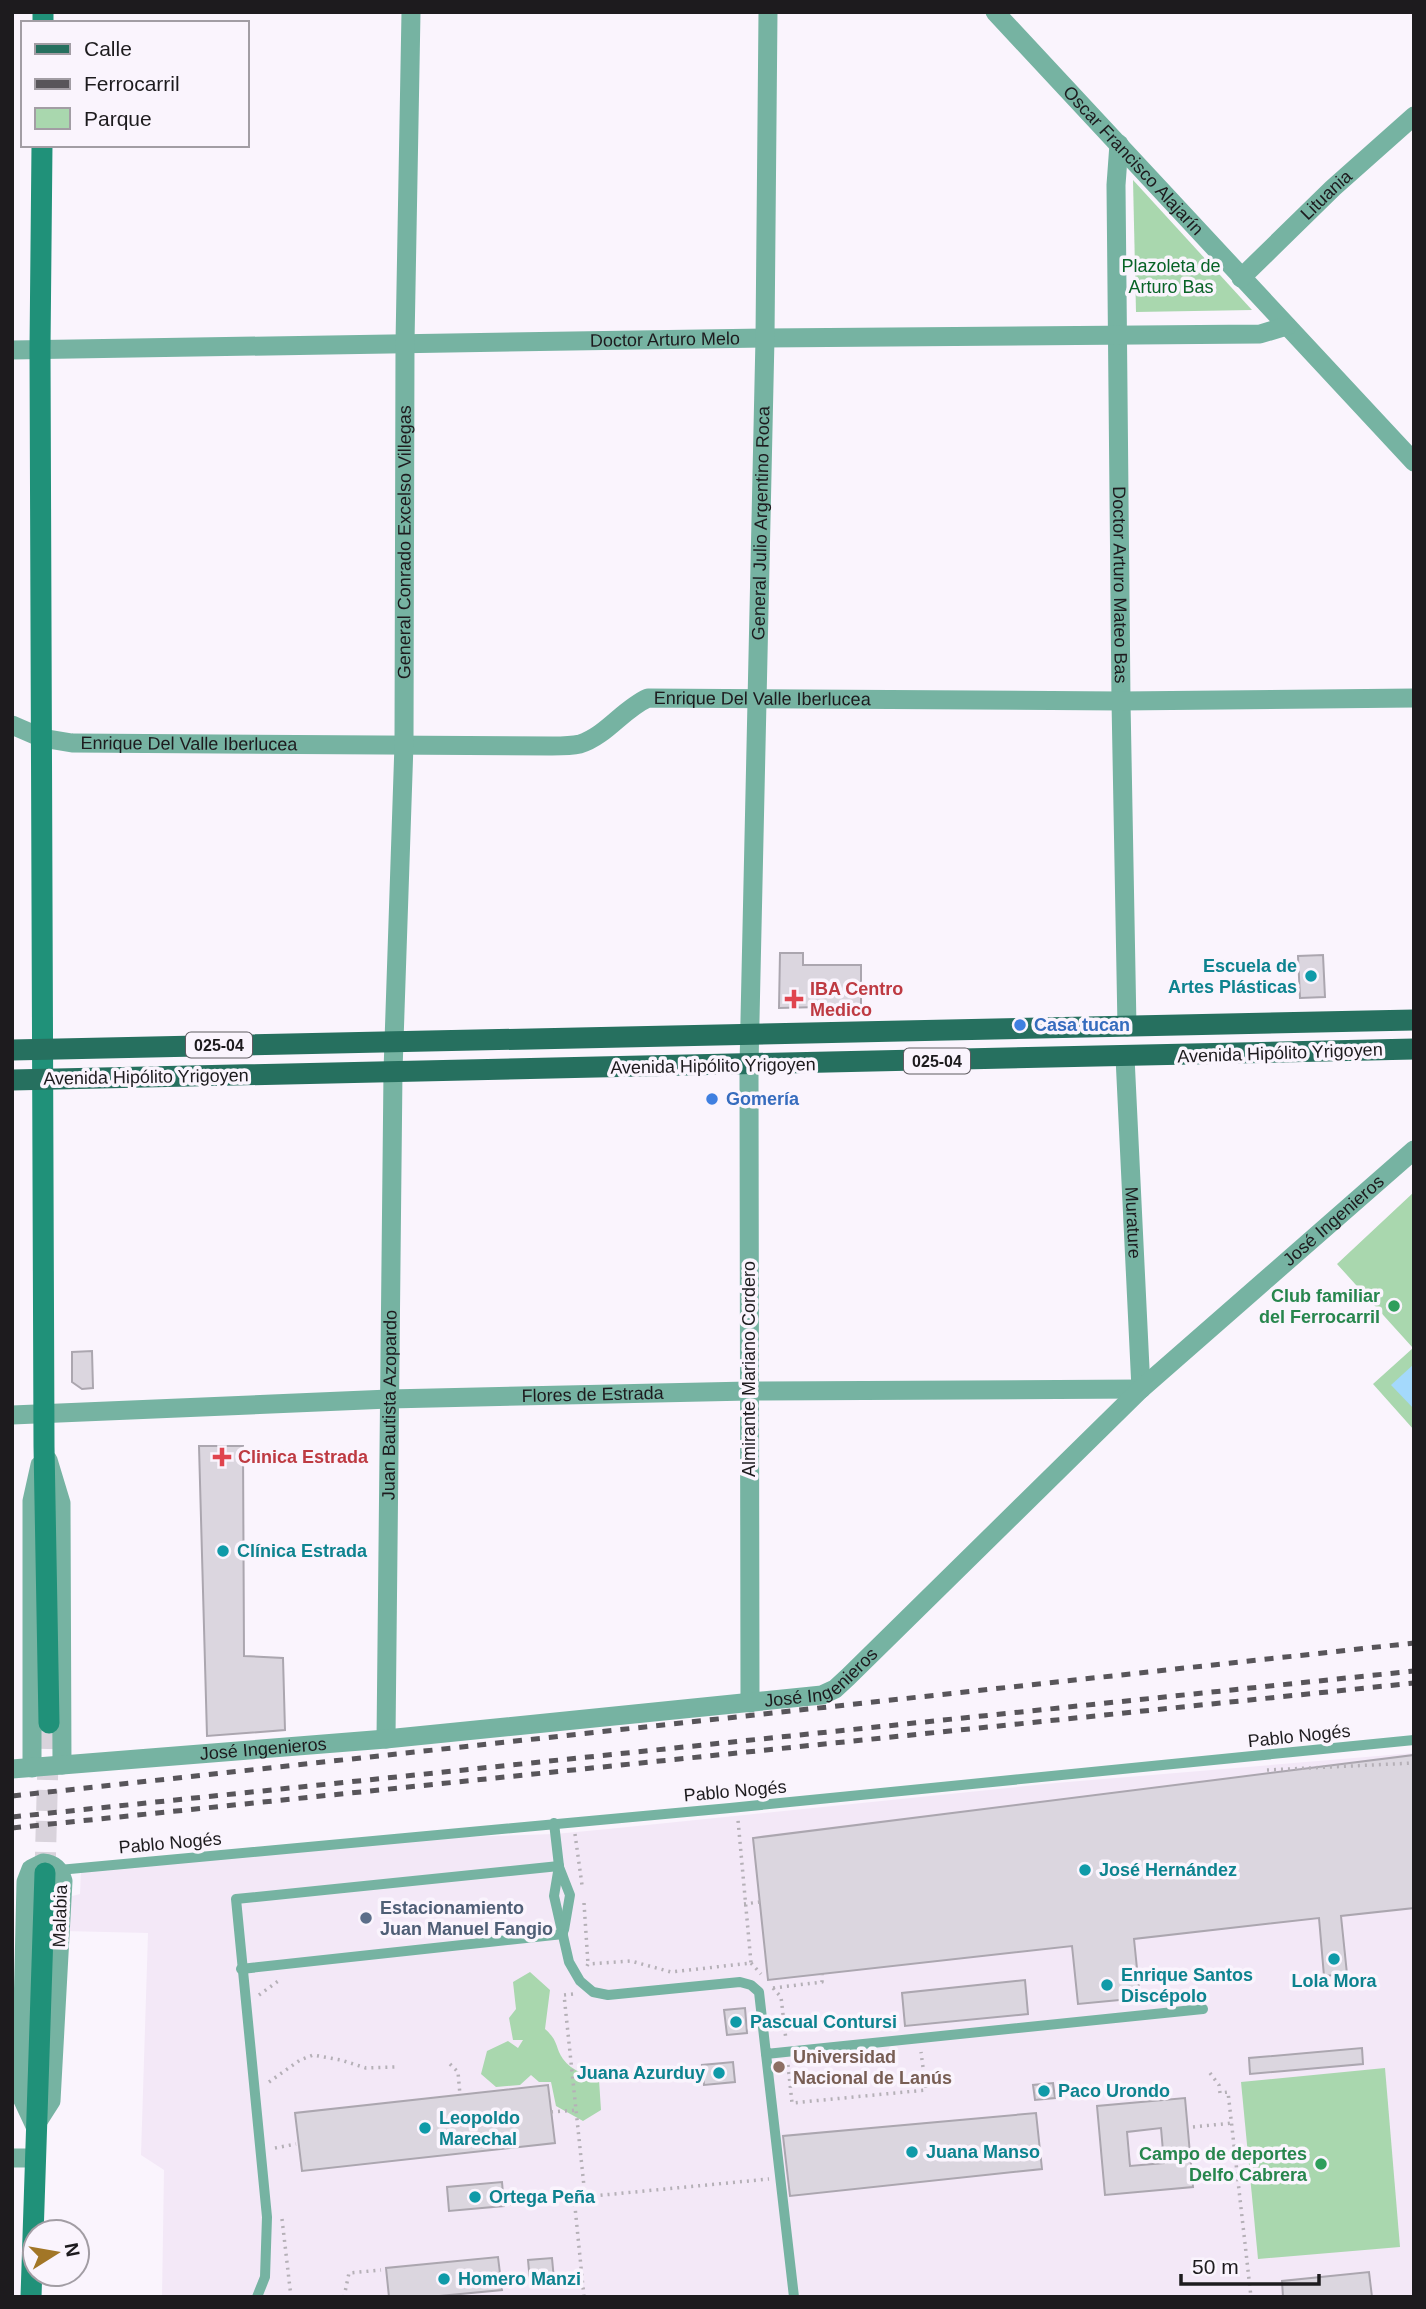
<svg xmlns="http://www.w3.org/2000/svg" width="1426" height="2309" font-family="Helvetica,sans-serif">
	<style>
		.built { fill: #f3e8f7 }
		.green { fill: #a9d7ae }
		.water { fill: #a4d9fc }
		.building { fill: #dbd6df; stroke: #aba6af; stroke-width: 2; fill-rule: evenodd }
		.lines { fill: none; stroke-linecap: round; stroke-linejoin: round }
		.secondary-tunnel { stroke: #d9d3dc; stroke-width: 21; stroke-dasharray: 21 10; stroke-linecap: butt }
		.path { stroke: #b5b0b7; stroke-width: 3.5; stroke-dasharray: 2 5; stroke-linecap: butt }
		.lane { stroke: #76b3a2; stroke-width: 10 }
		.street { stroke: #76b3a2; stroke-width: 19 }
		.secondary { stroke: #209179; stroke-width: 21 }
		.primary { stroke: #26705f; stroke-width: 21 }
		.rail { stroke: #58555a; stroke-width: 5; stroke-dasharray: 9 9; stroke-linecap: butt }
		.culture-dot { fill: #0f9aa8; stroke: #faf4fd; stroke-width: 2.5 }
		.health-dot { fill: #e0444e; stroke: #faf4fd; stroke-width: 2.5 }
		.shop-dot { fill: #3f7fe0; stroke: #faf4fd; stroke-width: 2.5 }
		.leisure-dot { fill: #2e9e5b; stroke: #faf4fd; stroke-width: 2.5 }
		.service-dot { fill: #5c6f8a; stroke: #faf4fd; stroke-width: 2.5 }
		.education-dot { fill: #8d6e63; stroke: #faf4fd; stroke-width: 2.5 }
		.labels { text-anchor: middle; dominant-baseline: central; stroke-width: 7; stroke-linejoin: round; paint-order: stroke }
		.shield { fill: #faf4fd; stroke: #5f5c61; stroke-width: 2 }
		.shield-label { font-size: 16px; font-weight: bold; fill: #1d1b1e }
		.street-label { font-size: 18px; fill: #1d1b1e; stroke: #faf4fd }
		.park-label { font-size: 18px; fill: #086327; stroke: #faf4fd }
		.culture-label { font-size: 18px; font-weight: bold; fill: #0d838f; stroke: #faf4fd; text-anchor: start }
		.health-label { font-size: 18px; font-weight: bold; fill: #be3a42; stroke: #faf4fd; text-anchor: start }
		.shop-label { font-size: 18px; font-weight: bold; fill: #366cbe; stroke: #faf4fd; text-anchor: start }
		.leisure-label { font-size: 18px; font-weight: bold; fill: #27864d; stroke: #faf4fd; text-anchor: end }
		.service-label { font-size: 18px; font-weight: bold; fill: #4e5e75; stroke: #faf4fd; text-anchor: start }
		.education-label { font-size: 18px; font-weight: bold; fill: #785e54; stroke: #faf4fd; text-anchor: start }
	</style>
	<rect width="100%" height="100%" fill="#faf4fd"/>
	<path class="built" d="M 1414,1753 L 1414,2297 L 162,2297 L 164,2170 L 141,2155 L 148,1933 L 63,1931 L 64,1898 L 80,1894 L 81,1870 L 428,1838 L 555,1834 L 608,1829 L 1056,1783 Z"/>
	<g class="green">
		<path d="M 1133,180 L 1252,310 L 1136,312 Z"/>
		<path d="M 1414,1192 L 1414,1430 L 1373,1384 L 1413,1348 L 1337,1264 Z"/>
		<path d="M 530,1972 L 550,1990 L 545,2029 C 559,2041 555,2048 563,2059 C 572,2071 586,2075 599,2080 L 601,2110 L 583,2121 L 556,2106 L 551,2082 L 539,2082 L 531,2075 L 520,2085 L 496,2087 L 481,2074 L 487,2051 L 508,2041 L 518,2048 L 523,2040 L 513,2040 L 509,2018 L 516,2009 L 513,1982 Z"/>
		<path d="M 1385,2068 L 1400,2247 L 1258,2259 L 1241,2082 Z"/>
	</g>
	<path class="water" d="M 1414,1364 L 1414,1409 L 1391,1385 Z"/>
	<g class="building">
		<path d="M 780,953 L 803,953 L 803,965 L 861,965 L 861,1006 L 779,1008 Z"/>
		<path d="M 1323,955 L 1325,997 L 1300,998 L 1298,956 Z"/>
		<path d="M 92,1351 L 93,1388 L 82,1389 L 72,1382 L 72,1352 Z"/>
		<path d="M 199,1446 L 243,1446 L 244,1656 L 283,1658 L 285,1730 L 207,1736 Z"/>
		<path d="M 1414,1755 L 1414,1908 L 1341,1916 L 1347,1974 L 1324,1976 L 1319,1918 L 1134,1939 L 1140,1998 L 1078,2004 L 1072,1946 L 768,1980 L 753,1838 Z"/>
		<path d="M 1025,1980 L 1028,2014 L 905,2026 L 902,1993 Z"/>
		<path d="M 745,2008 L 747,2033 L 727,2035 L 724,2010 Z"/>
		<path d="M 1362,2048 L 1363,2064 L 1250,2074 L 1249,2058 Z"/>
		<path d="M 733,2062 L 735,2082 L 704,2085 L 702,2065 Z"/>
		<path d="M 1053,2083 L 1055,2098 L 1035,2100 L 1033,2085 Z"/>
		<path d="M 548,2085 L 555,2143 L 302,2171 L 295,2113 Z"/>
		<path d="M 1185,2098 L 1193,2187 L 1105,2195 L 1097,2106 ZM 1161,2128 L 1164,2163 L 1130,2166 L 1127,2132 Z"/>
		<path d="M 1036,2113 L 1042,2169 L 790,2196 L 783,2136 Z"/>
		<path d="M 502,2182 L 504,2206 L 449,2211 L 447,2187 Z"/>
		<path d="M 498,2257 L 502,2290 L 429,2297 L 389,2297 L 386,2268 Z"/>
		<path d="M 552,2258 L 554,2280 L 530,2282 L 528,2260 Z"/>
		<path d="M 1369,2272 L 1372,2297 L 1283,2297 L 1282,2281 Z"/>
	</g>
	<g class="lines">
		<path class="secondary-tunnel" d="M 45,1873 L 49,1723"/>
		<g class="path">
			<path d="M 1267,1770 L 1414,1763"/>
			<path d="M 575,1834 L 582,1885"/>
			<path d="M 584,1903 L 588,1964"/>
			<path d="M 744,1904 L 760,1902"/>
			<path d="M 751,1963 L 761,1974"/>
			<path d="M 587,1966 L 588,1964 L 631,1961 L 671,1972 L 751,1963 L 738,1820"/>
			<path d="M 773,1988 L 781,1997 L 786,2040"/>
			<path d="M 773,1988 L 822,1982 L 822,1974"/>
			<path d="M 573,1994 L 564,1995 L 585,2196"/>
			<path d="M 259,1995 L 281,1979"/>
			<path d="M 450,2064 L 458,2072 L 460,2095"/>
			<path d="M 788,2065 L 792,2103 L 926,2090 L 921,2052"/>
			<path d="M 1210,2073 L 1219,2085 L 1220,2093 L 1228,2092 L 1251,2297"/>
			<path d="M 269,2082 L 300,2060 L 313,2055 L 341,2060 L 366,2068 L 395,2067"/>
			<path d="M 551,2112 L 577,2110"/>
			<path d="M 1193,2127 L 1232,2123"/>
			<path d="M 275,2148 L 296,2144"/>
			<path d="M 574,2197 L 584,2297"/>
			<path d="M 510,2204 L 769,2179"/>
			<path d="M 282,2219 L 291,2297"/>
			<path d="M 344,2297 L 349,2273 L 381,2270"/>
		</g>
		<g class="lane">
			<path d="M 554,1823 L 559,1866 L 554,1896 L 569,1962 L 580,1981 L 593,1992 L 608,1995 L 740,1982 L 751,1985 L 759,1992 L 766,2054 L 1203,2009"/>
			<path d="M 559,1867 L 570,1895 L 564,1930"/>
			<path d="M 59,1870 L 730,1808 L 1414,1740"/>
			<path d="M 241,1969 L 563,1934"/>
			<path d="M 766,2054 L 794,2297"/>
			<path d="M 257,2297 L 265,2277 L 267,2217 L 236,1899 L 559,1866"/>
		</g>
		<g class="street">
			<path id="s1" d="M 995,12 L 1414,462"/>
			<path id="s2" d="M 1119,144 L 1116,185 L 1121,701 L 1127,1027"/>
			<path id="s3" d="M 1241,278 L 1333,188 L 1414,116"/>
			<path id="s4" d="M 12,350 L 765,338 L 1260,334 L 1287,326"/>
			<path id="s5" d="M 12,725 L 42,738 L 72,743 L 552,746 C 561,746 571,746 580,744 C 606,736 623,709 648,698 L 1121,701 L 1414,698"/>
			<path id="s6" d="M 1125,1057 L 1141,1389"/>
			<path id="s7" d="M 12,1415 L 389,1399 L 749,1391 L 1141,1389"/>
			<path d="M 48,1460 L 61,1503 L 62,1765"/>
			<path id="s8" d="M 750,1703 L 749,1065 L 765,338 L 768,12"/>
			<path id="s9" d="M 386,1739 L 393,1071 L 404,744 L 405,343 L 411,12"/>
			<path d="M 32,1768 L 32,1501 L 40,1465"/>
			<path id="s10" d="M 12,1769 L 386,1739 L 822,1695 L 835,1689 L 848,1677 L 1141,1389 L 1414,1150"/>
			<path d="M 43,1863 C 55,1864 60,1870 63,1881 L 51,2101 L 35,2126 L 21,2096 L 26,1882 L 31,1869 Z"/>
			<path d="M 12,2158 L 34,2158"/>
		</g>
		<g class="secondary">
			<path d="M 43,23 L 43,12"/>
			<path d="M 42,145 L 40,349 L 44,1446 L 49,1723"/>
			<path d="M 31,2297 L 45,1873"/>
		</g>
		<g class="primary">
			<path d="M 12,1050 L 1414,1020"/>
			<path d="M 12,1080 L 1414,1049"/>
		</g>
		<g class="rail">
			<path d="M 12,1796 L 1414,1643"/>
			<path d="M 12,1817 L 1414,1671"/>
			<path d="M 12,1828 L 1414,1683"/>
		</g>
	</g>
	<g class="culture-dot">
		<circle cx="1311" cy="976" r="7"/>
		<circle cx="223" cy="1551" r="7"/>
		<circle cx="1085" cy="1870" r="7"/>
		<circle cx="1334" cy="1959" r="7"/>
		<circle cx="1107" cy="1985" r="7"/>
		<circle cx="736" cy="2022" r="7"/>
		<circle cx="719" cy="2073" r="7"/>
		<circle cx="1044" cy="2091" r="7"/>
		<circle cx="425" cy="2128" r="7"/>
		<circle cx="912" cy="2152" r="7"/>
		<circle cx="475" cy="2197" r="7"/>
		<circle cx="444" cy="2279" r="7"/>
	</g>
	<g class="health-dot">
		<path d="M790.5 988.5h7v7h7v7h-7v7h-7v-7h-7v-7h7z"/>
		<path d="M218.5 1446.5h7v7h7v7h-7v7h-7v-7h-7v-7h7z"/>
	</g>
	<g class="shop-dot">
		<circle cx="1020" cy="1025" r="7"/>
		<circle cx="712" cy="1099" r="7"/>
	</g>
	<g class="leisure-dot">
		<circle cx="1394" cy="1306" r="7"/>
		<circle cx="1321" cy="2164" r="7"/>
	</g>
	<circle class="service-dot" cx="366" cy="1918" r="7"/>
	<circle class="education-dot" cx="779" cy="2067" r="7"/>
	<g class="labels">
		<g class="shield">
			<rect x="186" y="1032.5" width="66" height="25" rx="5"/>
			<rect x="904" y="1048.5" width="66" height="25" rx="5"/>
		</g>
		<g class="shield-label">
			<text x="219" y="1045">025-04</text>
			<text x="937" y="1061">025-04</text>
		</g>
		<g class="street-label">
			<text stroke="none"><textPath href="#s1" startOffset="203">Oscar Francisco Alajarín</textPath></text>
			<text stroke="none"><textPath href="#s3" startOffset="119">Lituania</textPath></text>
			<text stroke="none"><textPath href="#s4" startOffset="653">Doctor Arturo Melo</textPath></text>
			<text stroke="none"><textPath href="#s8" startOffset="1180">General Julio Argentino Roca</textPath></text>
			<text stroke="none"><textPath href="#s9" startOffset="1197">General Conrado Excelso Villegas</textPath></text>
			<text stroke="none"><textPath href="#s2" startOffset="441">Doctor Arturo Mateo Bas</textPath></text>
			<text stroke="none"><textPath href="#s5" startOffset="768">Enrique Del Valle Iberlucea</textPath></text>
			<text stroke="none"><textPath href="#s5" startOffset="180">Enrique Del Valle Iberlucea</textPath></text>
			<text transform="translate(1280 1053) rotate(-2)">Avenida Hipólito Yrigoyen</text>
			<text transform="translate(713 1066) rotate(-1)">Avenida Hipólito Yrigoyen</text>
			<text transform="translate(146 1077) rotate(-1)">Avenida Hipólito Yrigoyen</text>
			<text stroke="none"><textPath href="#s10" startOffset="1512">José Ingenieros</textPath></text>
			<text stroke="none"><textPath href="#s6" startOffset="166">Murature</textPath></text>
			<text transform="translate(749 1369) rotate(-90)">Almirante Mariano Cordero</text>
			<text stroke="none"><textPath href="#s7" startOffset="581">Flores de Estrada</textPath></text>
			<text stroke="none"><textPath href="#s9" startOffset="334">Juan Bautista Azopardo</textPath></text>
			<text stroke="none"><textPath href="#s10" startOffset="819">José Ingenieros</textPath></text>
			<text transform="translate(1299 1736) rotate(-6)">Pablo Nogés</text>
			<text stroke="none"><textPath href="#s10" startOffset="252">José Ingenieros</textPath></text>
			<text transform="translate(735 1791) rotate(-5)">Pablo Nogés</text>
			<text transform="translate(170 1843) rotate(-5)">Pablo Nogés</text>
			<text transform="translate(60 1916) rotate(-88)">Malabia</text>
		</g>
		<g class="park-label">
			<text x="1171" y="266">Plazoleta de<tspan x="1171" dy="21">Arturo Bas</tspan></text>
		</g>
		<g class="culture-label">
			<text x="1297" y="966" text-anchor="end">Escuela de<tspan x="1297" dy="21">Artes Plásticas</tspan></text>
			<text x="237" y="1551">Clínica Estrada</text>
			<text x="1099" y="1870">José Hernández</text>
			<text x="1121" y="1975">Enrique Santos<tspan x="1121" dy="21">Discépolo</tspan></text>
			<text x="1334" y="1981" text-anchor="middle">Lola Mora</text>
			<text x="750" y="2022">Pascual Contursi</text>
			<text x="705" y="2073" text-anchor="end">Juana Azurduy</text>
			<text x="1058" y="2091">Paco Urondo</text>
			<text x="439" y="2118">Leopoldo<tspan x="439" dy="21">Marechal</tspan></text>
			<text x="926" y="2152">Juana Manso</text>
			<text x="489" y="2197">Ortega Peña</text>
			<text x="458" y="2279">Homero Manzi</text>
		</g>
		<g class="health-label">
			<text x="810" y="989">IBA Centro<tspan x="810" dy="21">Medico</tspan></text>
			<text x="238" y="1457">Clinica Estrada</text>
		</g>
		<g class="shop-label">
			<text x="1034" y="1025">Casa tucan</text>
			<text x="726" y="1099">Gomería</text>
		</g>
		<g class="leisure-label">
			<text x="1380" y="1296">Club familiar<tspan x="1380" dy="21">del Ferrocarril</tspan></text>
			<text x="1307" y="2154">Campo de deportes<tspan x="1307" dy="21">Delfo Cabrera</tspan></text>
		</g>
		<g class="service-label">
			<text x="380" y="1908">Estacionamiento<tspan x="380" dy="21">Juan Manuel Fangio</tspan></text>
		</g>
		<g class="education-label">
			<text x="793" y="2057">Universidad<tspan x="793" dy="21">Nacional de Lanús</tspan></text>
		</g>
	</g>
	<rect width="1426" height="2309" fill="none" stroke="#1d1b1e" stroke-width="28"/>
	<rect x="21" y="21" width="228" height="126" fill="#faf4fd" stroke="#a29da4" stroke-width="2"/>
	<rect x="35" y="44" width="35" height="10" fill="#26705f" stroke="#a29da4" stroke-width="2"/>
	<text x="84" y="56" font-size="21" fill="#1d1b1e">Calle</text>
	<rect x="35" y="79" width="35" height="10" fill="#58555a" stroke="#a29da4" stroke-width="2"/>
	<text x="84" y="91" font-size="21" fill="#1d1b1e">Ferrocarril</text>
	<rect x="35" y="108" width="35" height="21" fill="#a9d7ae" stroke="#a29da4" stroke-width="2"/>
	<text x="84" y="126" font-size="21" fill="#1d1b1e">Parque</text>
	<g transform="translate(56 2253) rotate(79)"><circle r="33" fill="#faf4fd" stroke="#a29da4" stroke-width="2"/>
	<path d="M0-5L12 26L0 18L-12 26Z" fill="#a27627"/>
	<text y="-10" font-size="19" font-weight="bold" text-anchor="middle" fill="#1d1b1e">N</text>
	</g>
	<path d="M1181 2274v10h138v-10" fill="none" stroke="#1d1b1e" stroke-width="3.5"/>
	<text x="1192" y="2274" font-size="21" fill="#1d1b1e" stroke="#faf4fd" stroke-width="5" paint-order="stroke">50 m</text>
</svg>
